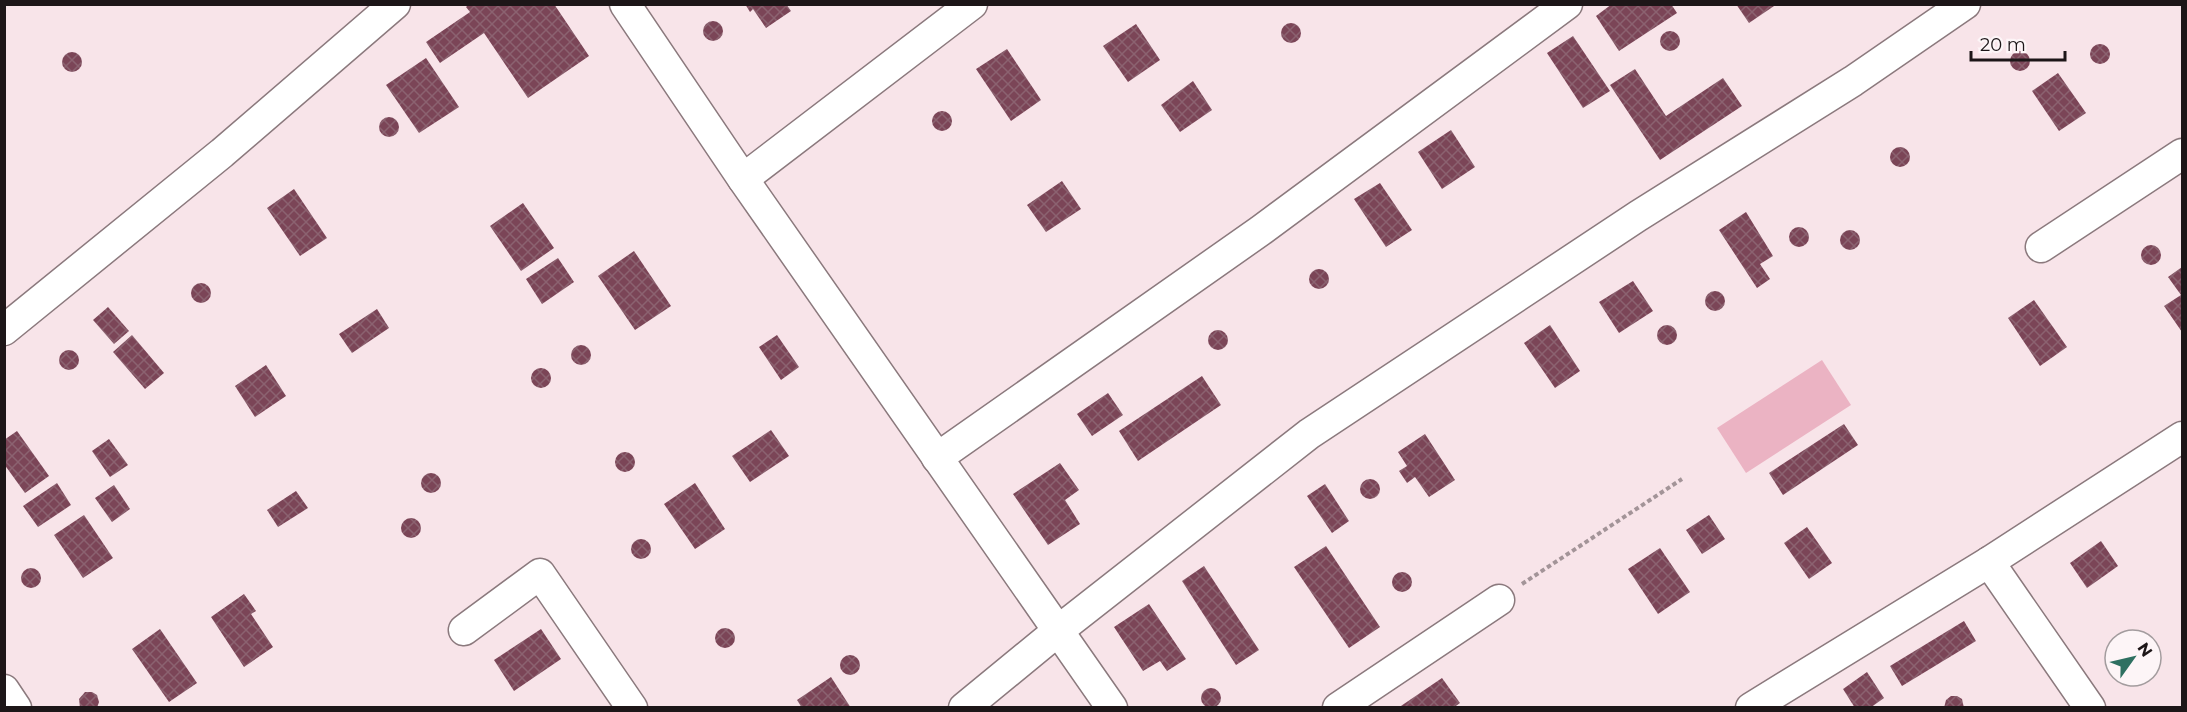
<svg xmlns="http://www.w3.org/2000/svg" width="2187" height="712" font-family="Montserrat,sans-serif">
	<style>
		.garden { fill: #ebb3c3 }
		.building { fill: url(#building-cross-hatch) }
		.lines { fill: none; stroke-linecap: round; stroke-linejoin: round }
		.minor-casing { stroke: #8b797d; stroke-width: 33 }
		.path { stroke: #a39498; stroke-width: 4; stroke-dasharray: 4.5 3; stroke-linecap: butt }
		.minor { stroke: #fff; stroke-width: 30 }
	</style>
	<defs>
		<pattern id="building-cross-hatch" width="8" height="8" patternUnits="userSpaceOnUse" patternTransform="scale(1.5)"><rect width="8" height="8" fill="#7b4557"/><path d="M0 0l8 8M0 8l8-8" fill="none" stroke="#8b6270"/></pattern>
	</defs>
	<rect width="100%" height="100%" fill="#f8e4e9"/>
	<path class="garden" d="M 1822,360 L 1851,405 L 1746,473 L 1717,428 Z"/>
	<g class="building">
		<path d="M 469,4 L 554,4 L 589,56 L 528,98 L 484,33 L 440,63 L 426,42 L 470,12 L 466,7 Z"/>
		<path d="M 745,4 L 786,4 L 791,11 L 766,28 L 753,9 L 750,12 Z"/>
		<path d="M 1612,4 L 1671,4 L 1677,13 L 1619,51 L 1596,16 Z"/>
		<path d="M 1736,4 L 1777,4 L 1749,23 Z"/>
		<circle cx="713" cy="31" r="10"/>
		<circle cx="1291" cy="33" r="10"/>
		<path d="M 1136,24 L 1160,60 L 1128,82 L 1103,46 Z"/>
		<circle cx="1670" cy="41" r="10"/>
		<path d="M 1573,36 L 1610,91 L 1583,108 L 1547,53 Z"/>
		<circle cx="2100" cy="54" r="10"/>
		<path d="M 1007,49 L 1041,100 L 1011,121 L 976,69 Z"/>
		<circle cx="2020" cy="61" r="10"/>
		<circle cx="72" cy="62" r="10"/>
		<path d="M 426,58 L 459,107 L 419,133 L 386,85 Z"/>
		<path d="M 1635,69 L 1666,116 L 1723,78 L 1742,106 L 1660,160 L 1610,85 Z"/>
		<path d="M 2058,73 L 2086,113 L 2059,131 L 2032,91 Z"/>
		<path d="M 1193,81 L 1212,110 L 1180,132 L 1161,105 Z"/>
		<circle cx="942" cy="121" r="10"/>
		<circle cx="389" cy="127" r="10"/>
		<path d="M 1451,130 L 1475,167 L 1442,189 L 1418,152 Z"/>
		<circle cx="1900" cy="157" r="10"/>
		<path d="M 1062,181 L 1081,209 L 1046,232 L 1027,205 Z"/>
		<path d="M 1380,183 L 1412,230 L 1386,247 L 1354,199 Z"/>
		<path d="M 294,189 L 327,238 L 300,256 L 267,208 Z"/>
		<path d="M 523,203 L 554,248 L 521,271 L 490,226 Z"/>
		<path d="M 1746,212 L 1773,256 L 1760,264 L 1770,279 L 1757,288 L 1719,230 Z"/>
		<circle cx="1799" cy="237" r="10"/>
		<circle cx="1850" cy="240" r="10"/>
		<circle cx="2151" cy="255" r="10"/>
		<path d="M 634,251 L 671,306 L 635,330 L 598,276 Z"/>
		<path d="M 558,258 L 574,282 L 542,304 L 526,279 Z"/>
		<path d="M 2182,267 L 2182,332 L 2164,306 L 2181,295 L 2168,277 Z"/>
		<circle cx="1319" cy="279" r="10"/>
		<path d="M 1633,281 L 1653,311 L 1619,333 L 1599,302 Z"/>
		<circle cx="201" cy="293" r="10"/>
		<circle cx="1715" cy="301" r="10"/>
		<path d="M 2034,300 L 2067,347 L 2040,366 L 2008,318 Z"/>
		<path d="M 108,307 L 129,331 L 114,344 L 93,320 Z"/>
		<path d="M 377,309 L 389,328 L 352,353 L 339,334 Z"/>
		<circle cx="1667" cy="335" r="10"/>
		<path d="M 1550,325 L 1580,371 L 1555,388 L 1524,343 Z"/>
		<circle cx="1218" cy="340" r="10"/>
		<path d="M 132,335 L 164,373 L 145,389 L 113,352 Z"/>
		<path d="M 777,335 L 799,367 L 781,380 L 759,347 Z"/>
		<circle cx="581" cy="355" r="10"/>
		<circle cx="69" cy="360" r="10"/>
		<path d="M 266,365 L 286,396 L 255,417 L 235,386 Z"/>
		<circle cx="541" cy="378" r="10"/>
		<path d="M 1202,376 L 1221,405 L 1138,461 L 1119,431 Z"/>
		<path d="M 1108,393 L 1123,415 L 1092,436 L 1077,414 Z"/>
		<path d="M 1844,424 L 1858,445 L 1783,495 L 1769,473 Z"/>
		<path d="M 771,430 L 789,456 L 750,482 L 732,456 Z"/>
		<path d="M 17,431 L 49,476 L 25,493 L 4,464 L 4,440 Z"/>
		<path d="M 1425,434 L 1455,480 L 1429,497 L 1415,477 L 1407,483 L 1399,471 L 1407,466 L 1398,452 Z"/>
		<path d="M 109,439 L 128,465 L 110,477 L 92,451 Z"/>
		<circle cx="625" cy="462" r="10"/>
		<path d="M 1060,463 L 1079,490 L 1065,500 L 1080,524 L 1048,545 L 1013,494 Z"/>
		<circle cx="431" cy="483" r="10"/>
		<circle cx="1370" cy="489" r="10"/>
		<path d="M 57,483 L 71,505 L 38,527 L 23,506 Z"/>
		<path d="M 695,483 L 725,529 L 695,549 L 664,504 Z"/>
		<path d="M 1325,484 L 1349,521 L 1332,533 L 1307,496 Z"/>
		<path d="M 114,485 L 130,509 L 112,522 L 95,498 Z"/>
		<path d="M 296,491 L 308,508 L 278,527 L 267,510 Z"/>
		<path d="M 84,515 L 113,558 L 83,578 L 54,535 Z"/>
		<path d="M 1709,515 L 1725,539 L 1702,554 L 1686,530 Z"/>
		<circle cx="411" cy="528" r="10"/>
		<path d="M 1807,527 L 1832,563 L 1809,579 L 1784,543 Z"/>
		<circle cx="641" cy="549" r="10"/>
		<path d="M 2101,541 L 2118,566 L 2087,588 L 2070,563 Z"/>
		<path d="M 1326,546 L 1380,627 L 1349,648 L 1294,567 Z"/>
		<path d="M 1660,548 L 1690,592 L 1658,614 L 1628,569 Z"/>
		<path d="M 1204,566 L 1259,650 L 1236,665 L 1182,581 Z"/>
		<circle cx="31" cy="578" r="10"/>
		<circle cx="1402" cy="582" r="10"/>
		<path d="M 244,594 L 256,611 L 251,614 L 273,647 L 244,667 L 211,617 Z"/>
		<path d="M 1149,604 L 1186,659 L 1167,671 L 1160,661 L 1143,671 L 1114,627 Z"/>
		<path d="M 1964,621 L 1976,641 L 1902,686 L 1890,666 Z"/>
		<circle cx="725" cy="638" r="10"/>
		<path d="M 160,629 L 197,683 L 169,702 L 132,649 Z"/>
		<path d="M 541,629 L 561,659 L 514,691 L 494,660 Z"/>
		<circle cx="850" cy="665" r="10"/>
		<path d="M 1867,672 L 1884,698 L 1870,708 L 1855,708 L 1843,689 Z"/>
		<path d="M 831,677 L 851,708 L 802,708 L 797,700 Z"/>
		<path d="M 1442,678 L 1460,703 L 1453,708 L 1398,708 Z"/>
		<circle cx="1211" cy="698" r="10"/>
		<path d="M 85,692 L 92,692 L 97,695 L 99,702 L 97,708 L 80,708 L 79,699 Z"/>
		<path d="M 1951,696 L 1957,696 L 1962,699 L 1964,708 L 1944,708 L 1946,700 Z"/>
	</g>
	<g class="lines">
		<g class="minor-casing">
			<g id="minor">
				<path d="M 625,4 L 743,179 L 1112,708"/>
				<path d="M 743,179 L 972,4"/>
				<path d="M 2041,247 L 2182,154"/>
				<path d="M 4,330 L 222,153 L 395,4"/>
				<path d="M 937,458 L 1260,231 L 1567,4"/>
				<path d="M 1989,562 L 2090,708"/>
				<path d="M 464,630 L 540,574 L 632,708"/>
				<path d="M 4,690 L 16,708"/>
				<path d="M 964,708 L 1059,630 L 1309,434 L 1638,216 L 1853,81 L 1965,4"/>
				<path d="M 1338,708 L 1499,600"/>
				<path d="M 1751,708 L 1989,562 L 2182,437"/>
			</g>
		</g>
		<path class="path" d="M 1522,584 L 1682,479"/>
		<use href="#minor" class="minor"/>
	</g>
	<rect width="2187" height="712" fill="none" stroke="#1d1618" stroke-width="12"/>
	<g transform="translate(2133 658) rotate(56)"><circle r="28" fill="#fdf5f7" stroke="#a39c9e" stroke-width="1.5"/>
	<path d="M0-4.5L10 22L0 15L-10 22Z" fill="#2e7061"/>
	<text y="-9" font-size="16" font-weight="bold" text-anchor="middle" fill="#1d1618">N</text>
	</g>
	<path d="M1971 51v9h94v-9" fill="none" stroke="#1d1618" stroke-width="3"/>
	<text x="1980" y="51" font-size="18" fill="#1d1618" stroke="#fdf5f7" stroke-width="4.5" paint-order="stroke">20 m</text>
</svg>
